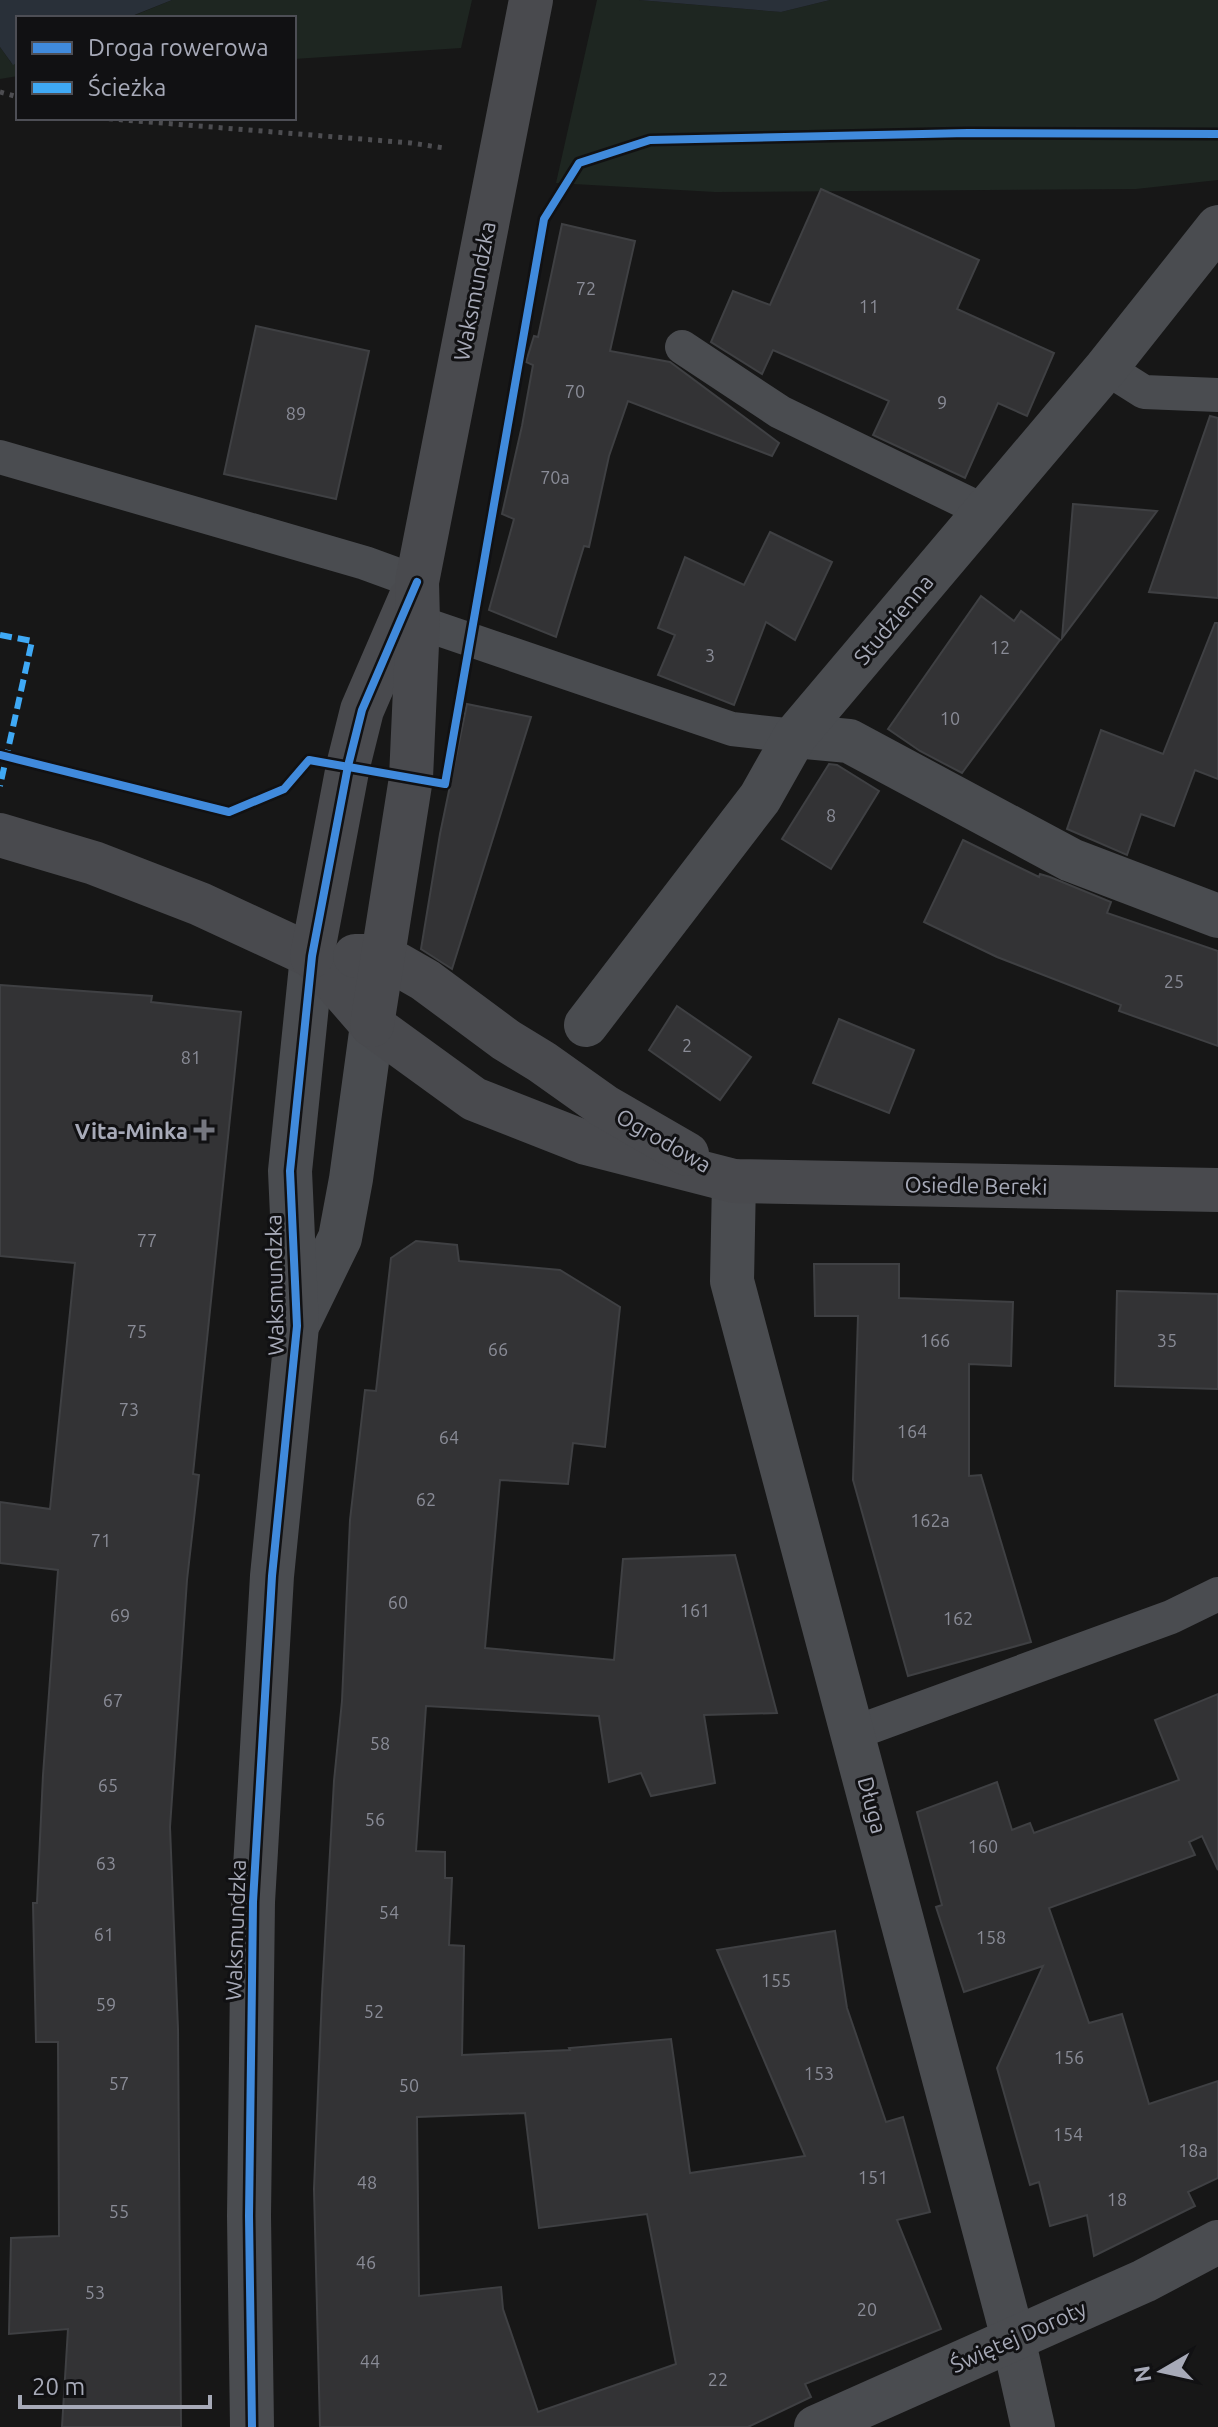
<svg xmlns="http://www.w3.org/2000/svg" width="1218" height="2427" font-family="Ubuntu,sans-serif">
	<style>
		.green { fill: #1e2621 }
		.water { fill: #293039 }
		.building { fill: #333335; stroke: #3f4043; stroke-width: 2; fill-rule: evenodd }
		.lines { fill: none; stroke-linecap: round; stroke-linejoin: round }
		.path { stroke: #4d4d51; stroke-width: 5; stroke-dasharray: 4 6; stroke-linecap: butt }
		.lane { stroke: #4a4c50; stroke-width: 34 }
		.street { stroke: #4a4c50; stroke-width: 44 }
		.secondary { stroke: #494a4e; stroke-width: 44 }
		.quiet { stroke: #3fa9f5; stroke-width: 6; stroke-dasharray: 12 6; stroke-linecap: butt }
		.cycleway-casing { stroke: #111113; stroke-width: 13 }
		.cycleway { stroke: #408adc; stroke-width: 8 }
		.poi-dot { fill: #757780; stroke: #111113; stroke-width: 3 }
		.labels { text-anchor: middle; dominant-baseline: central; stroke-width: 6; stroke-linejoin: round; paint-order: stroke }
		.number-label { font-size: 18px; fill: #8a8c97 }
		.street-label { font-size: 22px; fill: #a7aab8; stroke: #111113 }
		.poi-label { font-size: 22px; font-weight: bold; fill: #a7aab8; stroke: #111113; text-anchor: end }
	</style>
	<rect width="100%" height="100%" fill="#171717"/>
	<g class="green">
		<path d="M 172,0 L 472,0 L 461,48 L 294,59 L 294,18 L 128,18 Z"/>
		<path d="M 597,0 L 639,0 L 781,12 L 830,0 L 1218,0 L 1218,180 L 1136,189 L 715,192 L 556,183 Z"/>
		<path d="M 0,47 L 12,64 L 18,62 L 18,76 L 0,79 Z"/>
	</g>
	<g class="water">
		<path d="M 0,0 L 172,0 L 127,18 L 18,18 L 18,62 L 13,65 L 0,47 Z"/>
		<path d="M 639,0 L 830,0 L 781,12 Z"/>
	</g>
	<g class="building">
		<path d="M 821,189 L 979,260 L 957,309 L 1054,353 L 1027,416 L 998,403 L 965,478 L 873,435 L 889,401 L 773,350 L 762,374 L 711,342 L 733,291 L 770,305 Z"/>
		<path d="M 562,224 L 635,241 L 610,351 L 670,362 L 779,443 L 772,456 L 628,401 L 609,456 L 589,547 L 584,546 L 556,637 L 489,610 L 514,519 L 502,514 L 522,426 L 533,365 L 526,362 L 534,336 L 538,337 Z"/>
		<path d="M 256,326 L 369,351 L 336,499 L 224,474 Z"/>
		<path d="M 1210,416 L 1218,418 L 1218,598 L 1149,592 Z"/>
		<path d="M 1073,504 L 1157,511 L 1062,638 Z"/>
		<path d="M 770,532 L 832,562 L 795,640 L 766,622 L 734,705 L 658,675 L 675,635 L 658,628 L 685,557 L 744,585 Z"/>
		<path d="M 981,596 L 1014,621 L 1021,611 L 1060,640 L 962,773 L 920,751 L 888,729 Z"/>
		<path d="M 1215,623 L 1218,623 L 1218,779 L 1195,770 L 1174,826 L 1141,814 L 1127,855 L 1067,829 L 1101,730 L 1163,754 Z"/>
		<path d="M 467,704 L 531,717 L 452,969 L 421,949 L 440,834 Z"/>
		<path d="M 829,764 L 837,765 L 879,791 L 831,869 L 782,839 Z"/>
		<path d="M 963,840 L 1039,877 L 1040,874 L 1050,877 L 1111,902 L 1107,913 L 1218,951 L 1218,1046 L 1119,1011 L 1121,1005 L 997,957 L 924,922 Z"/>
		<path d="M 0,985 L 152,996 L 151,1002 L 241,1012 L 193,1474 L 199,1475 L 187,1580 L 170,1827 L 178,2029 L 181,2427 L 62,2427 L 68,2329 L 9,2334 L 11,2238 L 59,2236 L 58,2042 L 36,2042 L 33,1903 L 37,1903 L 43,1775 L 58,1570 L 0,1563 L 0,1502 L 50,1509 L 75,1263 L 0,1256 Z"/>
		<path d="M 677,1006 L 751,1057 L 720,1100 L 649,1050 Z"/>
		<path d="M 839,1019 L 914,1050 L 889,1113 L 813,1083 Z"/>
		<path d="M 416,1241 L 457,1245 L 459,1261 L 560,1270 L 620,1307 L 605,1447 L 573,1443 L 568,1484 L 500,1480 L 485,1648 L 614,1660 L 623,1559 L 735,1555 L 777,1713 L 704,1715 L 715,1783 L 651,1796 L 641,1773 L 609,1782 L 599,1716 L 426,1706 L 416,1851 L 445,1852 L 445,1878 L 452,1878 L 449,1945 L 464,1946 L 462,2055 L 570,2050 L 569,2048 L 671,2039 L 690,2173 L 805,2156 L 717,1950 L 835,1931 L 847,2008 L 886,2122 L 903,2117 L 930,2212 L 897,2220 L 941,2329 L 805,2384 L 811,2397 L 748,2427 L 320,2427 L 314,2189 L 322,1994 L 334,1781 L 342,1701 L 350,1520 L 365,1390 L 376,1391 L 391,1258 ZM 525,2113 L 539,2228 L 647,2214 L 676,2364 L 538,2412 L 503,2309 L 501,2287 L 419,2296 L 417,2117 Z"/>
		<path d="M 814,1264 L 899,1264 L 899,1298 L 1013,1302 L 1011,1366 L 969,1364 L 969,1476 L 981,1475 L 1031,1642 L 908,1676 L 853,1480 L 858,1316 L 815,1316 Z"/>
		<path d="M 1117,1291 L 1218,1294 L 1218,1389 L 1115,1386 Z"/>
		<path d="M 1218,1694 L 1218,1870 L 1202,1836 L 1189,1842 L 1195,1855 L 1049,1908 L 1089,2023 L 1122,2014 L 1149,2104 L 1218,2081 L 1218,2178 L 1188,2192 L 1195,2206 L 1094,2256 L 1087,2215 L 1050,2226 L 1039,2182 L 1030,2185 L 997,2068 L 1043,1966 L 964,1992 L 936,1907 L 942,1905 L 917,1812 L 997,1782 L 1012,1830 L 1030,1823 L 1034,1833 L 1179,1780 L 1155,1720 Z"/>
	</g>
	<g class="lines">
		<g class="path">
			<path d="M 0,92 L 18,97"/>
			<path d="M 99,118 L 411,143 L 444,148"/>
		</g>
		<g class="lane">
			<path d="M 682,347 L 780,412 L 984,511"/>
			<path d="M 1106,368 L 1144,392 L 1218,395"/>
			<path d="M 0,457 L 365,563 L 417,582"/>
			<path d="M 418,622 L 732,729 L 795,736"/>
			<path d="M 854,1733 L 1171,1617 L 1218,1594"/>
		</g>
		<g class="street">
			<path d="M 795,736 L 849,741 L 1071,860 L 1218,916"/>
			<path d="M 586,1025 L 760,798 L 795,736 L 1106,368 L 1218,227"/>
			<path d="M 734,1181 L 732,1281 L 1013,2338 L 1033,2427"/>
			<path d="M 300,1320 L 340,1238 L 351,1179 L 372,1025"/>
			<path d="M 252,2427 L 249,2216 L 253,1902 L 272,1576 L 297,1326 L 290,1171 L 312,956"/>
			<path d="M 816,2427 L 1144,2281 L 1218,2242"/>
		</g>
		<g class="secondary">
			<path d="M 0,835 L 94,863 L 200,904 L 312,956 L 372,1025 L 474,1099 L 586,1143 L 734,1181 L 1218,1190"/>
			<path d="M 312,956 L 348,766 L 362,710 L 410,599"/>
			<path d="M 355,956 L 383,956 L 425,980 L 506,1040 L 542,1062 L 604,1106 L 687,1154"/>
			<path d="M 372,1025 L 411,778 L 418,622 L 417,582 L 531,0"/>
		</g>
		<path class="quiet" d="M 0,635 L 32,641 L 0,786"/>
		<g class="cycleway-casing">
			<g id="cycleway">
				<path d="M 0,755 L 229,812 L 284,789 L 309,760 L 445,784 L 544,219 L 579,163 L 650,140 L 968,133 L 1218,134"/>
				<path d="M 252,2427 L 249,2216 L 253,1902 L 272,1576 L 297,1326 L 290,1171 L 312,956 L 348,766 L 362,710 L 417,582"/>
			</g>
		</g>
		<use href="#cycleway" class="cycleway"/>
	</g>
	<path class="poi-dot" d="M200 1118h8v8h8v8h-8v8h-8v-8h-8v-8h8z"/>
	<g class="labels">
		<g class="number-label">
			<text x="586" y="288">72</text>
			<text x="869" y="306">11</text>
			<text x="575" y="391">70</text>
			<text x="942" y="402">9</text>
			<text x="296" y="413">89</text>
			<text x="555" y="477">70a</text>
			<text x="1000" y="647">12</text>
			<text x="710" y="655">3</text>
			<text x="950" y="718">10</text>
			<text x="831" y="815">8</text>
			<text x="1174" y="981">25</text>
			<text x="687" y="1045">2</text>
			<text x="191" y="1057">81</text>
			<text x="147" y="1240">77</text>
			<text x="137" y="1331">75</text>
			<text x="935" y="1340">166</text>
			<text x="1167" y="1340">35</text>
			<text x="498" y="1349">66</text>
			<text x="129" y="1409">73</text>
			<text x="912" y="1431">164</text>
			<text x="449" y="1437">64</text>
			<text x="426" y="1499">62</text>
			<text x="930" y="1520">162a</text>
			<text x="101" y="1540">71</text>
			<text x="398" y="1602">60</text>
			<text x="695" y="1610">161</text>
			<text x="120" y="1615">69</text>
			<text x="958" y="1618">162</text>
			<text x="113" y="1700">67</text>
			<text x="380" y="1743">58</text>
			<text x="108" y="1785">65</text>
			<text x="375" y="1819">56</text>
			<text x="983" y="1846">160</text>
			<text x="106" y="1863">63</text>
			<text x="389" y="1912">54</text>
			<text x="104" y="1934">61</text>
			<text x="991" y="1937">158</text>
			<text x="776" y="1980">155</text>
			<text x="106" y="2004">59</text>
			<text x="374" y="2011">52</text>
			<text x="1069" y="2057">156</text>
			<text x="819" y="2073">153</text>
			<text x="119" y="2083">57</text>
			<text x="409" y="2085">50</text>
			<text x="1068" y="2134">154</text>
			<text x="1193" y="2150">18a</text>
			<text x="873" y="2177">151</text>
			<text x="367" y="2182">48</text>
			<text x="1117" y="2199">18</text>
			<text x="119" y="2211">55</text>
			<text x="366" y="2262">46</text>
			<text x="95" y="2292">53</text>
			<text x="867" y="2309">20</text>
			<text x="370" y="2361">44</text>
			<text x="718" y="2379">22</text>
		</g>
		<g class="street-label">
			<text transform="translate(474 291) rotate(-79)">Waksmundzka</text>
			<text transform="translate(893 619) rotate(-50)">Studzienna</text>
			<text transform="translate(664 1140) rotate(30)">Ogrodowa</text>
			<text transform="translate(976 1185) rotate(1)">Osiedle Bereki</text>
			<text transform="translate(274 1285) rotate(-91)">Waksmundzka</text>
			<text transform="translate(873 1805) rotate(75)">Długa</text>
			<text transform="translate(235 1930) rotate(-88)">Waksmundzka</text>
			<text transform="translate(1018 2336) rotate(-24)">Świętej Doroty</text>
		</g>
		<g class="poi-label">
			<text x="188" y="1130">Vita-Minka</text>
		</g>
	</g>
	<rect x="16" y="16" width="280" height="104" fill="#111113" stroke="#4d4e55" stroke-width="2"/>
	<rect x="32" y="42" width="40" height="12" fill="#408adc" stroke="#4d4e55" stroke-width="2"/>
	<text x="88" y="56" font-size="24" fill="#a7aab8">Droga rowerowa</text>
	<rect x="32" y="82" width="40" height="12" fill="#3fa9f5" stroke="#4d4e55" stroke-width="2"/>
	<text x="88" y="96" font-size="24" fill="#a7aab8">Ścieżka</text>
	<g transform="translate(1162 2371) rotate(261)" stroke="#111113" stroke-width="6" paint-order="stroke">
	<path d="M0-6L14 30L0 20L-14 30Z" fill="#a7aab8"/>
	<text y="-12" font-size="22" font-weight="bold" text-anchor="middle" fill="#a7aab8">N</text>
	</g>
	<path d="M20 2395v12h190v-12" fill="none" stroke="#a7aab8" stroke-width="4"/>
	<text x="32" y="2395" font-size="24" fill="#a7aab8" stroke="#111113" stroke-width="6" paint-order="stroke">20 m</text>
</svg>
